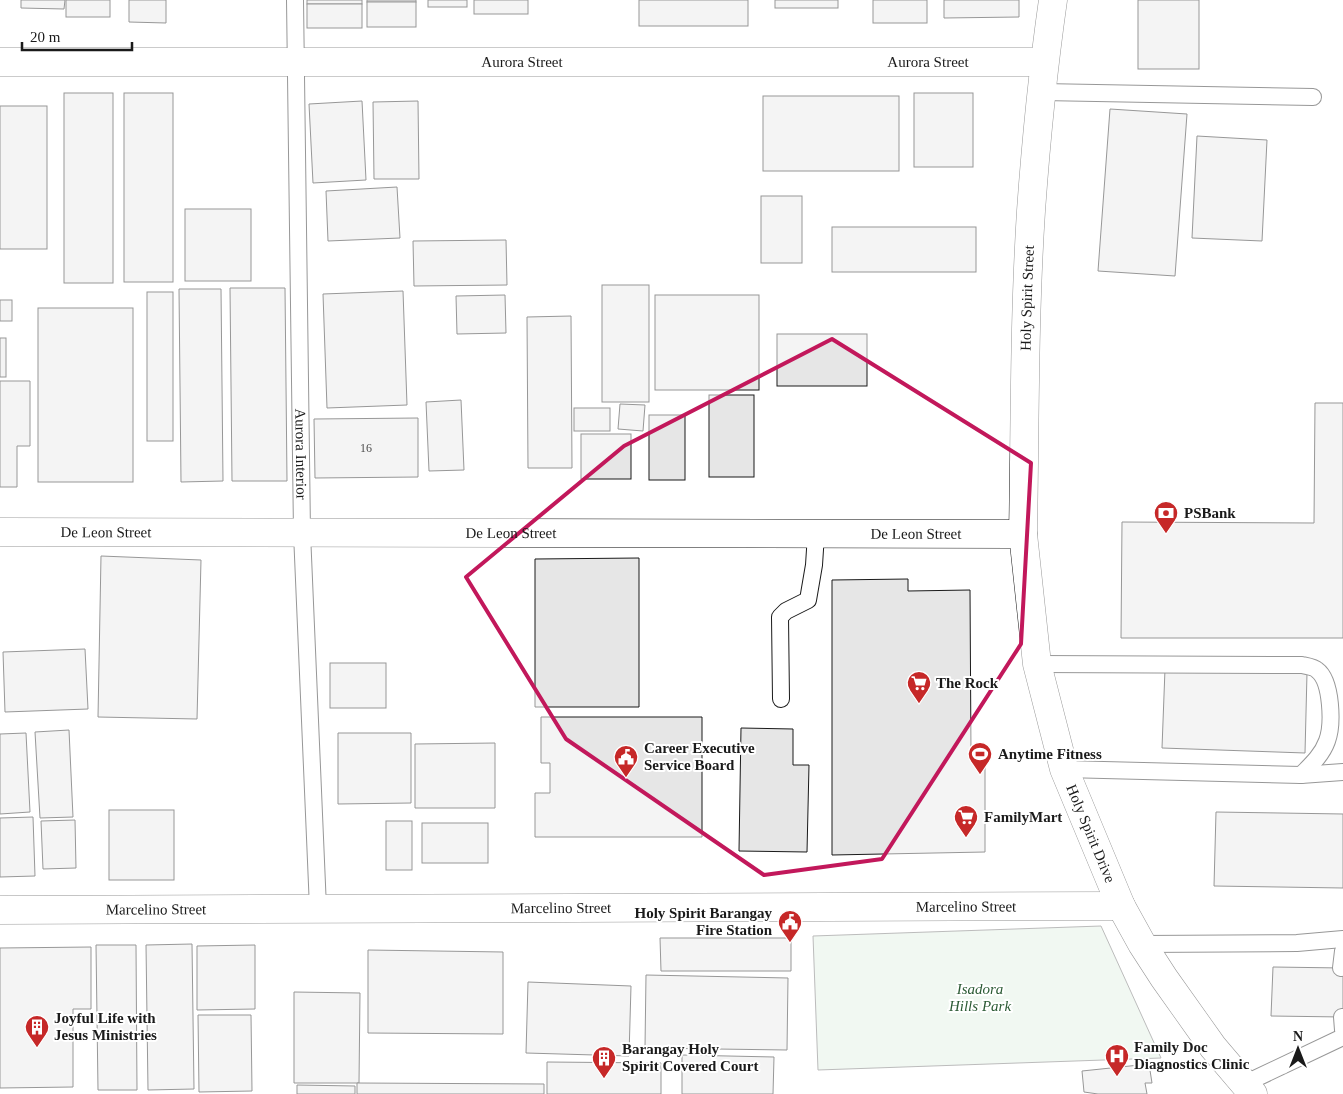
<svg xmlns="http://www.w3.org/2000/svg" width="1343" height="1094" font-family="'Times New Roman',serif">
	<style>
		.green { fill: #e0efe3; stroke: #6a6a6a }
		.building { fill: #e6e6e6; stroke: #1a1a1a }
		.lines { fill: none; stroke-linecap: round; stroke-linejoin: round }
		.lane-casing { stroke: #1a1a1a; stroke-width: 18 }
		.street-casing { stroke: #1a1a1a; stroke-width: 29 }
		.secondary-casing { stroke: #1a1a1a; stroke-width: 29 }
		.lane { stroke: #fff; stroke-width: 16 }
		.street { stroke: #fff; stroke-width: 28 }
		.secondary { stroke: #fff; stroke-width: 28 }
		.marked { fill: none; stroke: #c2185b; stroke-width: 4; stroke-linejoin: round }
		.labels { text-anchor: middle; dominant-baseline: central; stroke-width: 4; stroke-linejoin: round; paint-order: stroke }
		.number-label { font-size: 12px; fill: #4d4d4d }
		.street-label { font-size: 15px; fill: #1a1a1a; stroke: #fff }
		.poi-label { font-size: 15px; font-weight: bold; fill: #1a1a1a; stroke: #fff; text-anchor: start }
		.park-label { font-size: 15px; font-style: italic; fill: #2b5a34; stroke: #fff }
	</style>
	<rect width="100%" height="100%" fill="#fff"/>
	<path class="green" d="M 1101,926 L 1161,1058 L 818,1070 L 813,936 Z"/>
	<g class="building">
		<path d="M 21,0 L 65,0 L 64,9 L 21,8 Z"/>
		<rect x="66" y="0" width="44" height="17"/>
		<path d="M 129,0 L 166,0 L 166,23 L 129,22 Z"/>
		<rect x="307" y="0" width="55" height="4"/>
		<rect x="367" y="0" width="49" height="2"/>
		<rect x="428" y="0" width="39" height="7"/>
		<rect x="474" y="0" width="54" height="14"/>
		<rect x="639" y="0" width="109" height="26"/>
		<rect x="775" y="0" width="63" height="8"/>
		<rect x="873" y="0" width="54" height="23"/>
		<path d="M 944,0 L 1019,0 L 1019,17 L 944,18 Z"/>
		<rect x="1138" y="0" width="61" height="69"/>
		<rect x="367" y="2" width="49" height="25"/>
		<rect x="307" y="4" width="55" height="24"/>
		<rect x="64" y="93" width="49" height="190"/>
		<rect x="124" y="93" width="49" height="189"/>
		<rect x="914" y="93" width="59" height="74"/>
		<rect x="763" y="96" width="136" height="75"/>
		<path d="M 362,101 L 366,180 L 313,183 L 309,104 Z"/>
		<path d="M 418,101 L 419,179 L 374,179 L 373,102 Z"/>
		<rect x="0" y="106" width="47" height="143"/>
		<path d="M 1110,109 L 1187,114 L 1175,276 L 1098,271 Z"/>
		<path d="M 1197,136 L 1267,140 L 1262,241 L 1192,238 Z"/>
		<path d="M 397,187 L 400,238 L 328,241 L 326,191 Z"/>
		<rect x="761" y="196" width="41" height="67"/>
		<rect x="185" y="209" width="66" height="72"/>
		<rect x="832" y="227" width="144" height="45"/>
		<path d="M 506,240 L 507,285 L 414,286 L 413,241 Z"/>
		<rect x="602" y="285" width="47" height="117"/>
		<path d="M 230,288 L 285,288 L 287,481 L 232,481 Z"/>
		<path d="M 179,289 L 221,289 L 223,481 L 181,482 Z"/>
		<path d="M 403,291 L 407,405 L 327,408 L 323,294 Z"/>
		<rect x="147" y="292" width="26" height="149"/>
		<path d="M 505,295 L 506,333 L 457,334 L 456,296 Z"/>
		<rect x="655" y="295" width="104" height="95"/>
		<rect x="0" y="300" width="12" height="21"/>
		<rect x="38" y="308" width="95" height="174"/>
		<path d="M 571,316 L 572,468 L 528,468 L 527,317 Z"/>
		<rect x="777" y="334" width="90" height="52"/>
		<rect x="0" y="338" width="6" height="39"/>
		<path d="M 0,381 L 30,381 L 30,446 L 17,446 L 17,487 L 0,487 Z"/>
		<rect x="709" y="395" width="45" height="82"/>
		<path d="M 461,400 L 464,470 L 429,471 L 426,402 Z"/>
		<path d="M 1315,403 L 1343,403 L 1343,638 L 1121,638 L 1122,522 L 1314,523 Z"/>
		<path d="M 620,404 L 645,405 L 643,431 L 618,429 Z"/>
		<rect x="574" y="408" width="36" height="23"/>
		<rect x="649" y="415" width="36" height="65"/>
		<path d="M 418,418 L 418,477 L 315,478 L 314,419 Z"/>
		<rect x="581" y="434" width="50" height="45"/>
		<path d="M 101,556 L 201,560 L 197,719 L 98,717 Z"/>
		<path d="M 639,558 L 639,707 L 535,707 L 535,559 Z"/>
		<path d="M 908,579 L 908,591 L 970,590 L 971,755 L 985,755 L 985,852 L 832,855 L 832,580 Z"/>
		<path d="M 85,649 L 88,709 L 5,712 L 3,652 Z"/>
		<rect x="330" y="663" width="56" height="45"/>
		<path d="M 1165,669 L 1307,673 L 1305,753 L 1162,748 Z"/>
		<path d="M 541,717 L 702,717 L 702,837 L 535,837 L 535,793 L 550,793 L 550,763 L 541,763 Z"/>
		<path d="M 741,728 L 793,729 L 793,765 L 809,765 L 807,852 L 739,851 Z"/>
		<path d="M 69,730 L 73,817 L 40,818 L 35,732 Z"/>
		<path d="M 26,733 L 30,812 L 0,814 L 0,734 Z"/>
		<path d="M 338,733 L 411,733 L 411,803 L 338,804 Z"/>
		<path d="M 495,743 L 495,808 L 415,808 L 415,744 Z"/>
		<rect x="109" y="810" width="65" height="70"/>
		<path d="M 1216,812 L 1343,814 L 1343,888 L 1214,886 Z"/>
		<path d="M 33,817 L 35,876 L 0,877 L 0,818 Z"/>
		<path d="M 75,820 L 76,868 L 43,869 L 41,821 Z"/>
		<rect x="386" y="821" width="26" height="49"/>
		<rect x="422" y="823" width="66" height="40"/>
		<path d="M 660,938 L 791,938 L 791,971 L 661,971 Z"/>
		<path d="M 192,944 L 194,1089 L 148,1090 L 146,945 Z"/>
		<path d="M 96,945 L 136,945 L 137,1090 L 98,1090 Z"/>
		<path d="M 255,945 L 255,1009 L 197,1010 L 197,946 Z"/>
		<path d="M 91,947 L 91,1009 L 73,1009 L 73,1087 L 0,1088 L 0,948 Z"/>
		<path d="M 368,950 L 503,952 L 503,1034 L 368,1033 Z"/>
		<path d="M 1273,967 L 1343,968 L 1343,1017 L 1271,1016 Z"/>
		<path d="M 646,975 L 788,978 L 787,1050 L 645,1048 Z"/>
		<path d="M 528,982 L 631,986 L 629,1056 L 526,1053 Z"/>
		<path d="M 294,992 L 360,993 L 359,1083 L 294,1083 Z"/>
		<path d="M 198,1015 L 251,1015 L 252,1091 L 199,1092 Z"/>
		<path d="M 682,1055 L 774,1057 L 773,1094 L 682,1094 Z"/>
		<path d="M 547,1062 L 661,1063 L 661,1094 L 547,1094 Z"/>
		<path d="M 1149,1064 L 1152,1083 L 1145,1083 L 1147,1094 L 1098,1094 L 1084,1092 L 1082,1071 Z"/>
		<path d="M 357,1083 L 544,1084 L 544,1094 L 357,1094 Z"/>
		<path d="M 297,1085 L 355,1086 L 355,1094 L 297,1094 Z"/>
	</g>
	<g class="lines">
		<g class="lane-casing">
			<g id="lane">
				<path id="s1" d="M 295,0 L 302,533 L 318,908"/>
				<path d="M 1042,92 L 1313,97"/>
				<path d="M 1037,664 L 1302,665 C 1307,666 1314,667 1317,670 C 1332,681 1333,725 1327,741 C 1322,755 1311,765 1301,775"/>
				<path d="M 781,699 L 780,617 L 786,611 L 808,600 L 814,565 L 816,534"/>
				<path d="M 1064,769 L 1301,775 L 1343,772"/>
				<path d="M 1142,944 L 1297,943 L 1343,939"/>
				<path d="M 1341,968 L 1343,951"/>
				<path d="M 1342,1017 L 1343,1030"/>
				<path d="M 1244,1084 L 1343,1037"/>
			</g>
		</g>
		<g class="street-casing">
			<g id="street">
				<path id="s2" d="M 0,62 L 1044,62"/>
				<path id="s3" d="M 1023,534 C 1025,427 1024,319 1031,211 C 1036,141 1043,70 1053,0"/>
				<path id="s4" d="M 0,910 L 1121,906"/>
			</g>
		</g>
		<g class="secondary-casing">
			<g id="secondary">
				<path id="s5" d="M 0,532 L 1023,534 L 1037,664 L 1064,769 L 1121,906 L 1142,944 L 1164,978 L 1213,1047 L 1253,1094"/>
			</g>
		</g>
		<use href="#lane" class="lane"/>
		<use href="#street" class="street"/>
		<use href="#secondary" class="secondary"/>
	</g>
	<path d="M0 0H1343V1094H0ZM 832,339 L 1031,463 L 1021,644 L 882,859 L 764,875 L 566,739 L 466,577 L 624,446 Z" fill="#fff" fill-opacity=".55" fill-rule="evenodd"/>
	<path class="marked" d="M 832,339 L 1031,463 L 1021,644 L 882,859 L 764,875 L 566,739 L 466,577 L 624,446 Z"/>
	<defs>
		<g id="bank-pin" transform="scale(1.25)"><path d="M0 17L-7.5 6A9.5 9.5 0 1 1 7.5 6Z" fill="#c62828" stroke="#fff"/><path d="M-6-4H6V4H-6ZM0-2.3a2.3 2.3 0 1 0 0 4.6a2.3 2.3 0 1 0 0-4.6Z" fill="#fff"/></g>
		<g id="supermarket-pin" transform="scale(1.25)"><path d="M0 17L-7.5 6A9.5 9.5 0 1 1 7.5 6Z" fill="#c62828" stroke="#fff"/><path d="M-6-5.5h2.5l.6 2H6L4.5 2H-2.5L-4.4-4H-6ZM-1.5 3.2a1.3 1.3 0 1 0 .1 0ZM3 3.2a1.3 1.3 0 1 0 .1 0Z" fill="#fff"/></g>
		<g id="stadium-pin" transform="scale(1.25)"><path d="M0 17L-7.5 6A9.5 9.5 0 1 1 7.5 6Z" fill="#c62828" stroke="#fff"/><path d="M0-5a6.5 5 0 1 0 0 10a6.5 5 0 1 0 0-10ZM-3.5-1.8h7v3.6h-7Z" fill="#fff"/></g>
		<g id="civic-pin" transform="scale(1.25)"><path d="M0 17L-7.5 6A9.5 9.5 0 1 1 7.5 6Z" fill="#c62828" stroke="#fff"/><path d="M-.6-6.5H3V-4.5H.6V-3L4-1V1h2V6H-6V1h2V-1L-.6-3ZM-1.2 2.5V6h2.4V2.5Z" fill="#fff"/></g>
		<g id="building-pin" transform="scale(1.25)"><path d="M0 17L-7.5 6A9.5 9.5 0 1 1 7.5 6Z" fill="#c62828" stroke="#fff"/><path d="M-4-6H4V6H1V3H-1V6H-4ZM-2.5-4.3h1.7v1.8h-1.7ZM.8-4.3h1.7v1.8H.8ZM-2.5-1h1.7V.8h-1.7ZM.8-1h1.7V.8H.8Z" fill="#fff"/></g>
		<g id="hospital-pin" transform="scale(1.25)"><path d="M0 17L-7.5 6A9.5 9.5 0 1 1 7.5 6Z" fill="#c62828" stroke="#fff"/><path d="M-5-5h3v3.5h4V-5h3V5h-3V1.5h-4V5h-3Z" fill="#fff"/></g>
	</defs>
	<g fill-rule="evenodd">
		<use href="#bank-pin" x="1166" y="513"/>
		<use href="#supermarket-pin" x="919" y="683"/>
		<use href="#stadium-pin" x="980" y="754"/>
		<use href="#civic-pin" x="626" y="757"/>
		<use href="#supermarket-pin" x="966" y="817"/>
		<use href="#civic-pin" x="790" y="922"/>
		<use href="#building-pin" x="37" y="1027"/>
		<use href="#hospital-pin" x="1117" y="1056"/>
		<use href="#building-pin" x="604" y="1058"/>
	</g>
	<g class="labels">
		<g class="number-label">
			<text x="366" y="448">16</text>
		</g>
		<g class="street-label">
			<text stroke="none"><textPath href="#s2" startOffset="522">Aurora Street</textPath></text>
			<text stroke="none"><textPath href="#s2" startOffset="928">Aurora Street</textPath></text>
			<text stroke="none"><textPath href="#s3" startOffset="236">Holy Spirit Street</textPath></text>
			<text stroke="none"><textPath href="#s1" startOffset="454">Aurora Interior</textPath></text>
			<text stroke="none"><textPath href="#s5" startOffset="106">De Leon Street</textPath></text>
			<text stroke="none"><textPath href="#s5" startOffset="511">De Leon Street</textPath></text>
			<text stroke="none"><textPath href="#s5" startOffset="916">De Leon Street</textPath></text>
			<text stroke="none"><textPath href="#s5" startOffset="1332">Holy Spirit Drive</textPath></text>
			<text stroke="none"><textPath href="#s4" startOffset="966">Marcelino Street</textPath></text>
			<text stroke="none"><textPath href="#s4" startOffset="561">Marcelino Street</textPath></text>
			<text stroke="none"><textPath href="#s4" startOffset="156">Marcelino Street</textPath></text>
		</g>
		<g class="poi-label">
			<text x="1184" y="513">PSBank</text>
			<text x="936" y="683">The Rock</text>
			<text x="644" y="748">Career Executive<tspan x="644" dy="17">Service Board</tspan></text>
			<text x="998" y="754">Anytime Fitness</text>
			<text x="984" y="817">FamilyMart</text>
			<text x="772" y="913" text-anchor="end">Holy Spirit Barangay<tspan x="772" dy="17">Fire Station</tspan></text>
			<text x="54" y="1018">Joyful Life with<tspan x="54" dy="17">Jesus Ministries</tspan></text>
			<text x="1134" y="1047">Family Doc<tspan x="1134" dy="17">Diagnostics Clinic</tspan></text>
			<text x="622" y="1049">Barangay Holy<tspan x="622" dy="17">Spirit Covered Court</tspan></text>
		</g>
		<g class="park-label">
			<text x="980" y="989">Isadora<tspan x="980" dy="17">Hills Park</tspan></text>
		</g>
	</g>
	<g transform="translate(1298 1049)" stroke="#ffffff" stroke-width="4" paint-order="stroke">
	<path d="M0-4L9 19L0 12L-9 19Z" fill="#1a1a1a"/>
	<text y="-8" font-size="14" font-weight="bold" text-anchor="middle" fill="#1a1a1a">N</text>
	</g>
	<path d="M22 42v8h110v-8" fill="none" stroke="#1a1a1a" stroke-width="2.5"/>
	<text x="30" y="42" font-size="15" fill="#1a1a1a" stroke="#ffffff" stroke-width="4" paint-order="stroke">20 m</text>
</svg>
